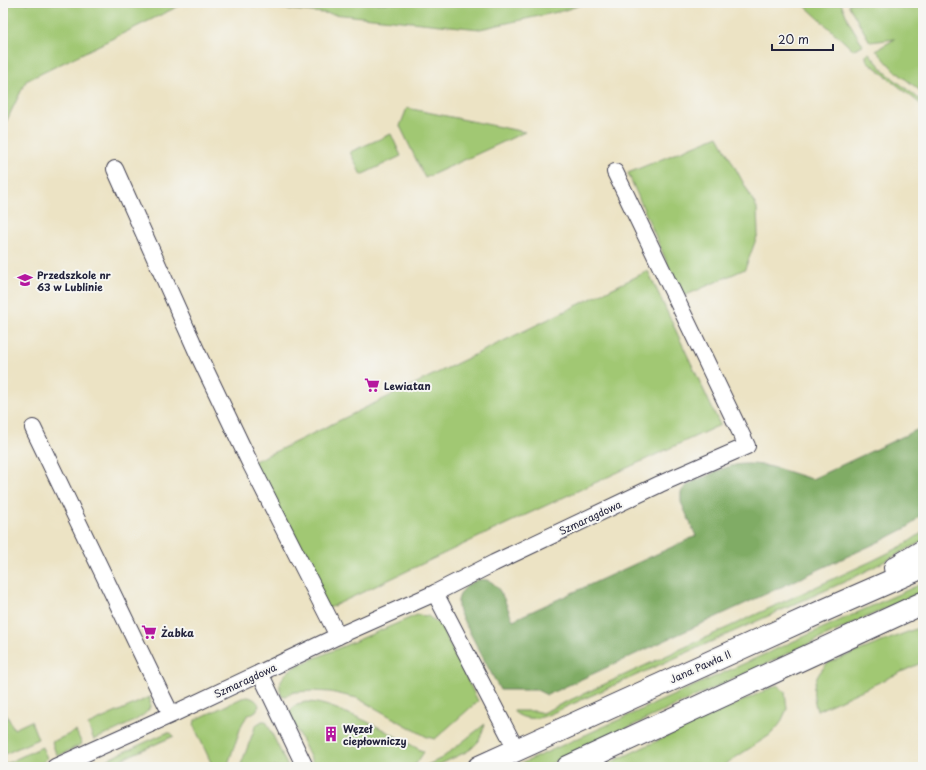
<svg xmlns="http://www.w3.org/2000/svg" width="926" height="770" font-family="'Playpen Sans',sans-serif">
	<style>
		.green { fill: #a1c873; stroke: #627557 }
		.forest { fill: #80ac65; stroke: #516750 }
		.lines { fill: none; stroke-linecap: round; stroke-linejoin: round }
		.street-casing { stroke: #403f50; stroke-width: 18 }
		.primary-casing { stroke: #403f50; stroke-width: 24 }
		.street { stroke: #fff; stroke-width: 16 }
		.primary { stroke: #fff; stroke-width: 22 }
		.labels { text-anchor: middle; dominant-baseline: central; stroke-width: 4; stroke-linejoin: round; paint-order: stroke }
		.poi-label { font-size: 10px; font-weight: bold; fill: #22223b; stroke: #f6f6f2; text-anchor: start }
		.street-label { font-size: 10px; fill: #22223b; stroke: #f6f6f2 }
	</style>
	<rect width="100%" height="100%" fill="#f6f6f2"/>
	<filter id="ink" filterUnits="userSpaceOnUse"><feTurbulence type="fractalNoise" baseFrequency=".025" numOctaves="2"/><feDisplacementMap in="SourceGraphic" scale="8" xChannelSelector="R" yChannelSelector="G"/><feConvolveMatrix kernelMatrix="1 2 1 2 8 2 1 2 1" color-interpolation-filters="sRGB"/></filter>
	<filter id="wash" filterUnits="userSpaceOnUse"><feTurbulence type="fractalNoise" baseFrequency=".012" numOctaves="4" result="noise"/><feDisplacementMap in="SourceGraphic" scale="16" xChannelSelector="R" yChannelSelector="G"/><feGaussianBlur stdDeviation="0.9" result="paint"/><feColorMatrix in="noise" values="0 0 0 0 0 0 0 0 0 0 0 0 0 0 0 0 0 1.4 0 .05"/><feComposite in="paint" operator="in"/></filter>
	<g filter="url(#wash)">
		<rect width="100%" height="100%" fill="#ece3c4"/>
		<g class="green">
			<path d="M 3,3 L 185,3 L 26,81 L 3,128 Z"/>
			<path d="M 225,3 L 587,3 L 562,11 L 480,29 Z"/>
			<path d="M 802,3 L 841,3 L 849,22 L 863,45 L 853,50 L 817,17 Z"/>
			<path d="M 849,3 L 923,3 L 923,93 L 894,70 L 876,50 L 895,39 L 870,42 L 849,6 Z"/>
			<path d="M 869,53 L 885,72 L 923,102 L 923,106 L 867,61 L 866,58 L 866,55 Z"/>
			<path d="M 407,108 L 525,132 L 425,178 L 400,126 Z"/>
			<path d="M 391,134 L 401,156 L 361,175 L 350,152 Z"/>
			<path d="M 718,136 L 757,208 L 758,234 L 745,269 L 682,297 L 628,173 Z"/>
			<path d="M 648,271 L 720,425 L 519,518 L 325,610 L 250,463 L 281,449 L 371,405 Z"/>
			<path d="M 923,532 L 923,541 L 853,578 L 548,715 C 536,720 522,720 513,711 L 536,711 L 542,713 L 874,560 L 904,545 Z"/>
			<path d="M 923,583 L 923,591 L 543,767 L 514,767 Z"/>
			<path d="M 417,615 L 428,616 L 440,625 L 478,701 L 435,739 L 427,737 L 357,698 L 330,692 L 313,691 L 294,692 L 282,697 C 276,683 283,675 294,667 Z"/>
			<path d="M 923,626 L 923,662 L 817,711 C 811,690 812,679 828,663 Z"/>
			<path d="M 777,685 L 785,692 L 787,709 L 780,724 L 770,735 L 721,767 L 601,767 Z"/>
			<path d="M 150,697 C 150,701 151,705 149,709 C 143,720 106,734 94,740 L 88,725 Z"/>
			<path d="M 248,697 C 253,698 258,701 259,706 L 256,711 L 247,716 L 242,724 L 227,767 L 213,767 L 194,726 L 195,720 L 242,698 Z"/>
			<path d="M 306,702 C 319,702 332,707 344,712 C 372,722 398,738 424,752 L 416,764 L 408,767 L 315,767 L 289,714 C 294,705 295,704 306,702 Z"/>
			<path d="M 6,714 L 14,729 L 31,721 L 38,739 L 3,755 L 3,716 Z"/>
			<path d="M 262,721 L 266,721 L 288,767 L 240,767 L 256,725 Z"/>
			<path d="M 485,724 L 481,735 L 479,741 L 471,749 L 466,752 L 434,767 L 423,767 L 442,758 Z"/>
			<path d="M 76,731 L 82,744 L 60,755 L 56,754 L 52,742 Z"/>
			<path d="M 166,733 L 171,733 L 174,736 L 111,764 L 112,767 L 104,767 L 104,761 Z"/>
			<path d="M 42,747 L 47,758 C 38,770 17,767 3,767 L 3,765 Z"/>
		</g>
		<path class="forest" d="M 923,427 L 923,511 L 916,520 L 908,527 L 885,539 L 547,695 L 537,690 L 500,690 L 459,612 C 458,607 457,602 459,597 C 464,584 482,573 494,584 C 504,593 507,609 513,620 L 696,536 L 681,502 L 681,492 C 687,483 697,480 707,476 C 719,470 732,464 745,464 C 768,463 790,473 812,479 Z"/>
	</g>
	<g filter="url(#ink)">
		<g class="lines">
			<g class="street-casing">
				<g id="street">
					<path d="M 115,169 L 197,352 L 250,463 L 338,636"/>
					<path d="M 33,428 L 159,690 L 171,714"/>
					<path d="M 435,593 L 516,749"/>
					<path d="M 260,673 L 305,767"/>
					<path d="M 55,767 L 175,713 L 338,636 L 435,593 L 494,563 L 660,484 L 747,446 L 615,172"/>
				</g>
			</g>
			<g class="primary-casing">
				<g id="primary">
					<path d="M 895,568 L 923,551"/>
					<path d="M 479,767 L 825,610 L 923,567"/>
					<path d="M 568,767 L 923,603"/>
				</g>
			</g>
			<use href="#street" class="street"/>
			<use href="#primary" class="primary"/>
		</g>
	</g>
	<defs>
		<g id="school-bare" transform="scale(1.2)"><path d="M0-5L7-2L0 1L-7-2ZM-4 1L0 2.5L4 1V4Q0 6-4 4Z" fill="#b5179e" stroke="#f6f6f2" stroke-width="2.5" paint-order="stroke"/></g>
		<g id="supermarket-bare" transform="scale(1.2)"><path d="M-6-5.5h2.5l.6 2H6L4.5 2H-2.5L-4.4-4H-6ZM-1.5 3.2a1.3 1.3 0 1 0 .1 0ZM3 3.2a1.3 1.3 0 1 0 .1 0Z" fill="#b5179e" stroke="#f6f6f2" stroke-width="2.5" paint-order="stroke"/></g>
		<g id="building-bare" transform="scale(1.2)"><path d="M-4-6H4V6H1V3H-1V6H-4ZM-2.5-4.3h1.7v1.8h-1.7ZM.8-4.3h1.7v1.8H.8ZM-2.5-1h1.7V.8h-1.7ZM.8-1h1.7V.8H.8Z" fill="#b5179e" stroke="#f6f6f2" stroke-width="2.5" paint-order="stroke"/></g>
	</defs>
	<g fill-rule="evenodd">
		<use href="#school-bare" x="25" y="280"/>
		<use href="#supermarket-bare" x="372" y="385"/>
		<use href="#supermarket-bare" x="149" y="632"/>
		<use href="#building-bare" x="331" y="734"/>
	</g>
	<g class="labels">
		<g class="poi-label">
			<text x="37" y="274">Przedszkole nr<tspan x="37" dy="12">63 w Lublinie</tspan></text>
			<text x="384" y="385">Lewiatan</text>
			<text x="161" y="632">Żabka</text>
			<text x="343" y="728">Węzeł<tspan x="343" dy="12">ciepłowniczy</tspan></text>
		</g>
		<g class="street-label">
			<text transform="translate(590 517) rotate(-25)">Szmaragdowa</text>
			<text transform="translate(700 666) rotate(-24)">Jana Pawła II</text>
			<text transform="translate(245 680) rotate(-25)">Szmaragdowa</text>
		</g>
	</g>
	<rect width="926" height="770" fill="none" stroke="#f6f6f2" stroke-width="16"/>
	<path d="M772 44v6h61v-6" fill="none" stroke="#22223b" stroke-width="2"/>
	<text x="778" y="44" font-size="12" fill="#22223b" stroke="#f6f6f2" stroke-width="3" paint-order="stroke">20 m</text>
</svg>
